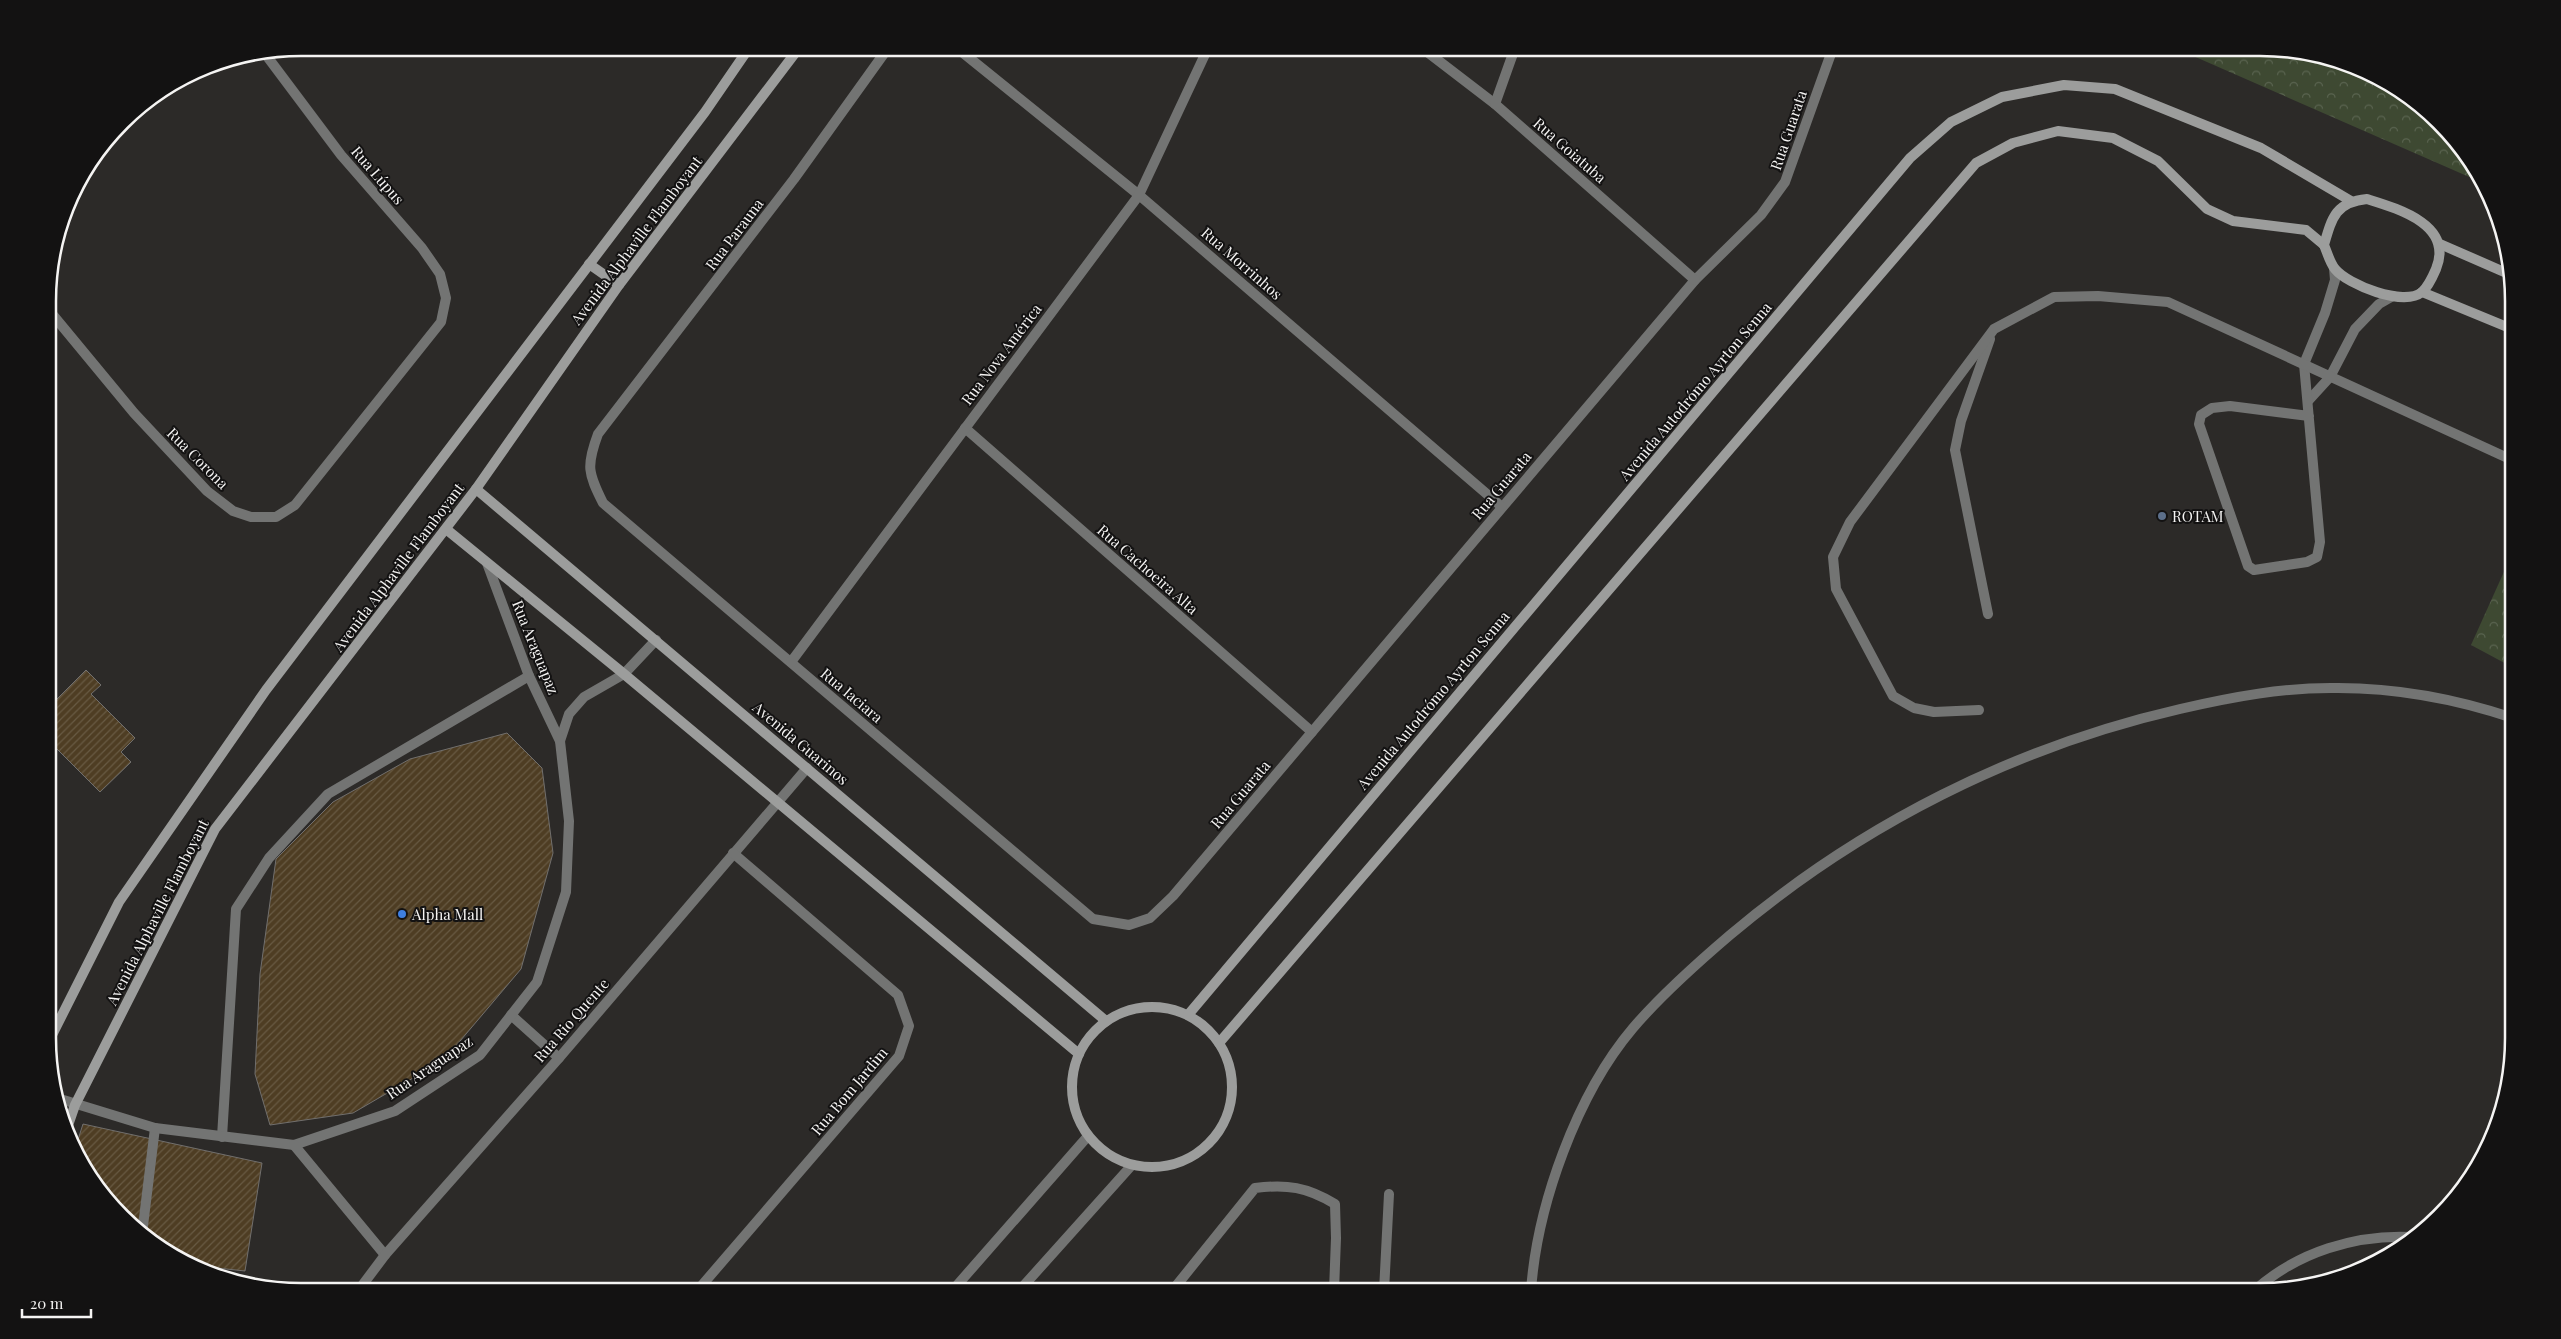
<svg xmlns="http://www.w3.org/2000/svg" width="2561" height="1339" font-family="'Playfair Display',serif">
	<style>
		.forest { fill: url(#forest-crowns) }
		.building { fill: url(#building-hatch); stroke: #716f6d }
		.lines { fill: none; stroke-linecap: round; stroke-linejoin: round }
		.lane { stroke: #737473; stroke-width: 10 }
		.street { stroke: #737473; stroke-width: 10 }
		.secondary { stroke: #9c9d9c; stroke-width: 10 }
		.service-dot { fill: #5c6f8a; stroke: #131212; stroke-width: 2 }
		.shop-dot { fill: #3f7fe0; stroke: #131212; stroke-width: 2 }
		.labels { text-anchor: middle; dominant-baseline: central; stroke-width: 4; stroke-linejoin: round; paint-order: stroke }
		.street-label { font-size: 15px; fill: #f5f4f3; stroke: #131212 }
		.poi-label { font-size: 15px; fill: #f5f4f3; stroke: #131212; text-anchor: start }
		.rim { fill: none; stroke: #f5f4f3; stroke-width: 2.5 }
	</style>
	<defs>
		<pattern id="forest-crowns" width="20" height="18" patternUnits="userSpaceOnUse" patternTransform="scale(1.25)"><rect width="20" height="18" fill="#3e4932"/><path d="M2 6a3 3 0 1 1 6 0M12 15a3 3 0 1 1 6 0" fill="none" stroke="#5a6450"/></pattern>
		<pattern id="building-hatch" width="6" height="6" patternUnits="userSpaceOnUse" patternTransform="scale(1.25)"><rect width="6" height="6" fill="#4e3d23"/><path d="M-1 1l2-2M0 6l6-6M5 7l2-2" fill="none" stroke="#685a43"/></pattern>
	</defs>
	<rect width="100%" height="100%" fill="#2c2a28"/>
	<g class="forest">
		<path d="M 2175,48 C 2224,47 2274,46 2323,56 C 2355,62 2403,90 2427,111 C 2449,130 2469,157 2483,183 Z"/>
		<path d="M 2512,554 L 2512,667 L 2471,645 Z"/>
	</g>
	<g class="building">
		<path d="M 86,670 L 101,685 L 91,694 L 135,738 L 121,752 L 131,762 L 100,792 L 49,741 L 49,707 Z"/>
		<path d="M 507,733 L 542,768 L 553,853 L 521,969 L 444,1060 L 353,1113 L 270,1125 L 255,1074 L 260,974 L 276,859 L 333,802 L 410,759 Z"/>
		<path d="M 83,1124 L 262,1163 L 245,1271 L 189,1265 L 134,1229 L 90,1179 L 75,1149 Z"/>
	</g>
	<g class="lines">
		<g class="lane">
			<path d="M 2309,400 L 2330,377 L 2355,329 L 2379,304 L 2393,296"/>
			<path d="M 2309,416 L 2230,406 L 2212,408 L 2201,415 L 2199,424 L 2248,566 L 2254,570 L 2307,562 L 2317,557 L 2320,542 L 2304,364 L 2325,313 L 2335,280 L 2334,268"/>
			<path d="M 1988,614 L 1955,450 L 1961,421 L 1990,339"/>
			<path d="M 1979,710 L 1934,712 L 1914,708 L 1893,696 L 1836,589 L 1833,557 L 1850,522 L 1994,329 L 2054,297 L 2098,296 L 2168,302 L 2512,460"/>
			<path d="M 222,1137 L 236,909 L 269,858 L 328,794 L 529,676"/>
			<path d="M 142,1234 L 155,1128"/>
			<path d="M 1172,1291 L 1255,1188 C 1287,1184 1307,1187 1335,1204 L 1336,1238 L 1334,1291"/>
			<path d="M 1384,1291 L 1389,1194"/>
			<path d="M 1531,1291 C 1537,1205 1577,1094 1633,1028 C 1662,994 1696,964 1730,935 C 1860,825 2014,747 2180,709 C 2232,697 2285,687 2338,688 C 2398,688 2456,699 2513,718"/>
			<path d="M 2254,1291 C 2297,1252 2356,1234 2413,1237"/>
		</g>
		<g class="street">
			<path d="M 888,48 L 794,179 L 598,434 C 586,466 588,473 603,503 L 1093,919 L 1129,925 L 1150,918 L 1173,896 L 1695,280 L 1761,215 L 1785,182 L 1833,48"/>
			<path d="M 957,48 L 1139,195 L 1502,507"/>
			<path d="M 1422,48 L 1495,104 L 1695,280"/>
			<path d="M 1495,104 L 1515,48"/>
			<path d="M 48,309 L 134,413 L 207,491 L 233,511 L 251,517 L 276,517 L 295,505 L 441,322 L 446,298 L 440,274 L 422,248 L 341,155 L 266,55"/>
			<path d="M 965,428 L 1312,732"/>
			<path d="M 791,662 L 1139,195 L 1208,48"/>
			<path d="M 560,741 L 569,714 L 584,697 L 624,674 L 656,640"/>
			<path d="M 49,813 L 51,825 L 49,837"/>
			<path d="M 511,1015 L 559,1058"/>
			<path d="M 57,1098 L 155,1128 L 294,1145 L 395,1111 L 480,1055 L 537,982 L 566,892 L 569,821 L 560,741 L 529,676 L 487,563"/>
			<path d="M 294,1145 L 385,1255"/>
			<path d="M 358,1291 L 385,1255 L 559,1058 L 807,768"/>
			<path d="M 697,1291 L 899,1056 L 909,1026 L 898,995 L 733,853"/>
			<path d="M 952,1291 L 1088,1136"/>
			<path d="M 1019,1291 L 1132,1165"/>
		</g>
		<g class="secondary">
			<path d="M 2367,199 C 2399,209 2454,225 2436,269 C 2433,276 2428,287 2422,292 C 2404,307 2348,285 2335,269 C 2330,263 2327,252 2324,245 C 2332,217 2336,202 2367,199 Z"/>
			<path d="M 2440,244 L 2511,275"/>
			<path d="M 589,264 L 619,285"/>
			<path d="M 2422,292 L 2512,329"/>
			<path d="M 476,489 L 1106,1021"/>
			<path d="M 446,529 L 624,674 L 1079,1054"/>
			<circle cx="1152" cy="1087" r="80"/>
			<path d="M 1188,1015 L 1910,158 L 1951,122 L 2002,97 L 2064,85 L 2115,89 L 2261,148 L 2351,201"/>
			<path d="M 50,1039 L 119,902 L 266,690 L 705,112 L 749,48"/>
			<path d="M 1219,1043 L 1976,163 L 2013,143 L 2058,131 L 2113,138 L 2158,161 L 2207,209 L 2233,221 L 2306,230 L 2324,245"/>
			<path d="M 66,1131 L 75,1105 L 215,829 L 476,489 L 619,285 L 799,48"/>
		</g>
	</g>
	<circle class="service-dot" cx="2162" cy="516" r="5"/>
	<circle class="shop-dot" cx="402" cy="914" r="5"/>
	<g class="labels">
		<g class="street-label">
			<text transform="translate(1788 130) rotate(-71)">Rua Guarata</text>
			<text transform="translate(1570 150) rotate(41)">Rua Goiatuba</text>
			<text transform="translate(378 175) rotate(49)">Rua Lúpus</text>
			<text transform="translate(734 234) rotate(-53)">Rua Parauna</text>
			<text transform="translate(636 240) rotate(-53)">Avenida Alphaville Flamboyant</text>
			<text transform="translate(1242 263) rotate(41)">Rua Morrinhos</text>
			<text transform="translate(1001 354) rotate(-53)">Rua Nova América</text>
			<text transform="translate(1695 391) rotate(-50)">Avenida Autodrómo Ayrton Senna</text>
			<text transform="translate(198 458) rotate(45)">Rua Corona</text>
			<text transform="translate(1501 485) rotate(-50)">Rua Guarata</text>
			<text transform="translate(398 567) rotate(-53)">Avenida Alphaville Flamboyant</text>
			<text transform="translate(1148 569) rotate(41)">Rua Cachoeira Alta</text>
			<text transform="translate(536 647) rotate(68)">Rua Araguapaz</text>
			<text transform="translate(852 695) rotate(40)">Rua Iaciara</text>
			<text transform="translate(1433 700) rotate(-50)">Avenida Autodrómo Ayrton Senna</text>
			<text transform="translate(801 743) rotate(40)">Avenida Guarinos</text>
			<text transform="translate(1240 794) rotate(-50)">Rua Guarata</text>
			<text transform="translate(157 912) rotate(-63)">Avenida Alphaville Flamboyant</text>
			<text transform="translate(571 1020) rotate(-49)">Rua Rio Quente</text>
			<text transform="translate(429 1067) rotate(-34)">Rua Araguapaz</text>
			<text transform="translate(849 1091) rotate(-50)">Rua Bom Jardim</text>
		</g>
		<g class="poi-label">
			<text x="2172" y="516">ROTAM</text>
			<text x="412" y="914">Alpha Mall</text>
		</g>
	</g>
	<path d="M0 0H2561V1339H0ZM301 56H2260A245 245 0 0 1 2505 301V1038A245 245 0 0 1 2260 1283H301A245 245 0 0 1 56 1038V301A245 245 0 0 1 301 56Z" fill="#131212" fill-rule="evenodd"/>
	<path class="rim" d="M301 56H2260A245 245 0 0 1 2505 301V1038A245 245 0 0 1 2260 1283H301A245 245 0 0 1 56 1038V301A245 245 0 0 1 301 56Z"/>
	<path d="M22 1309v8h69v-8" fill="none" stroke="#f5f4f3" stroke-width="2.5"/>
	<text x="30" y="1309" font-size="15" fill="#f5f4f3" stroke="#131212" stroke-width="4" paint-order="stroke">20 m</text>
</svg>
